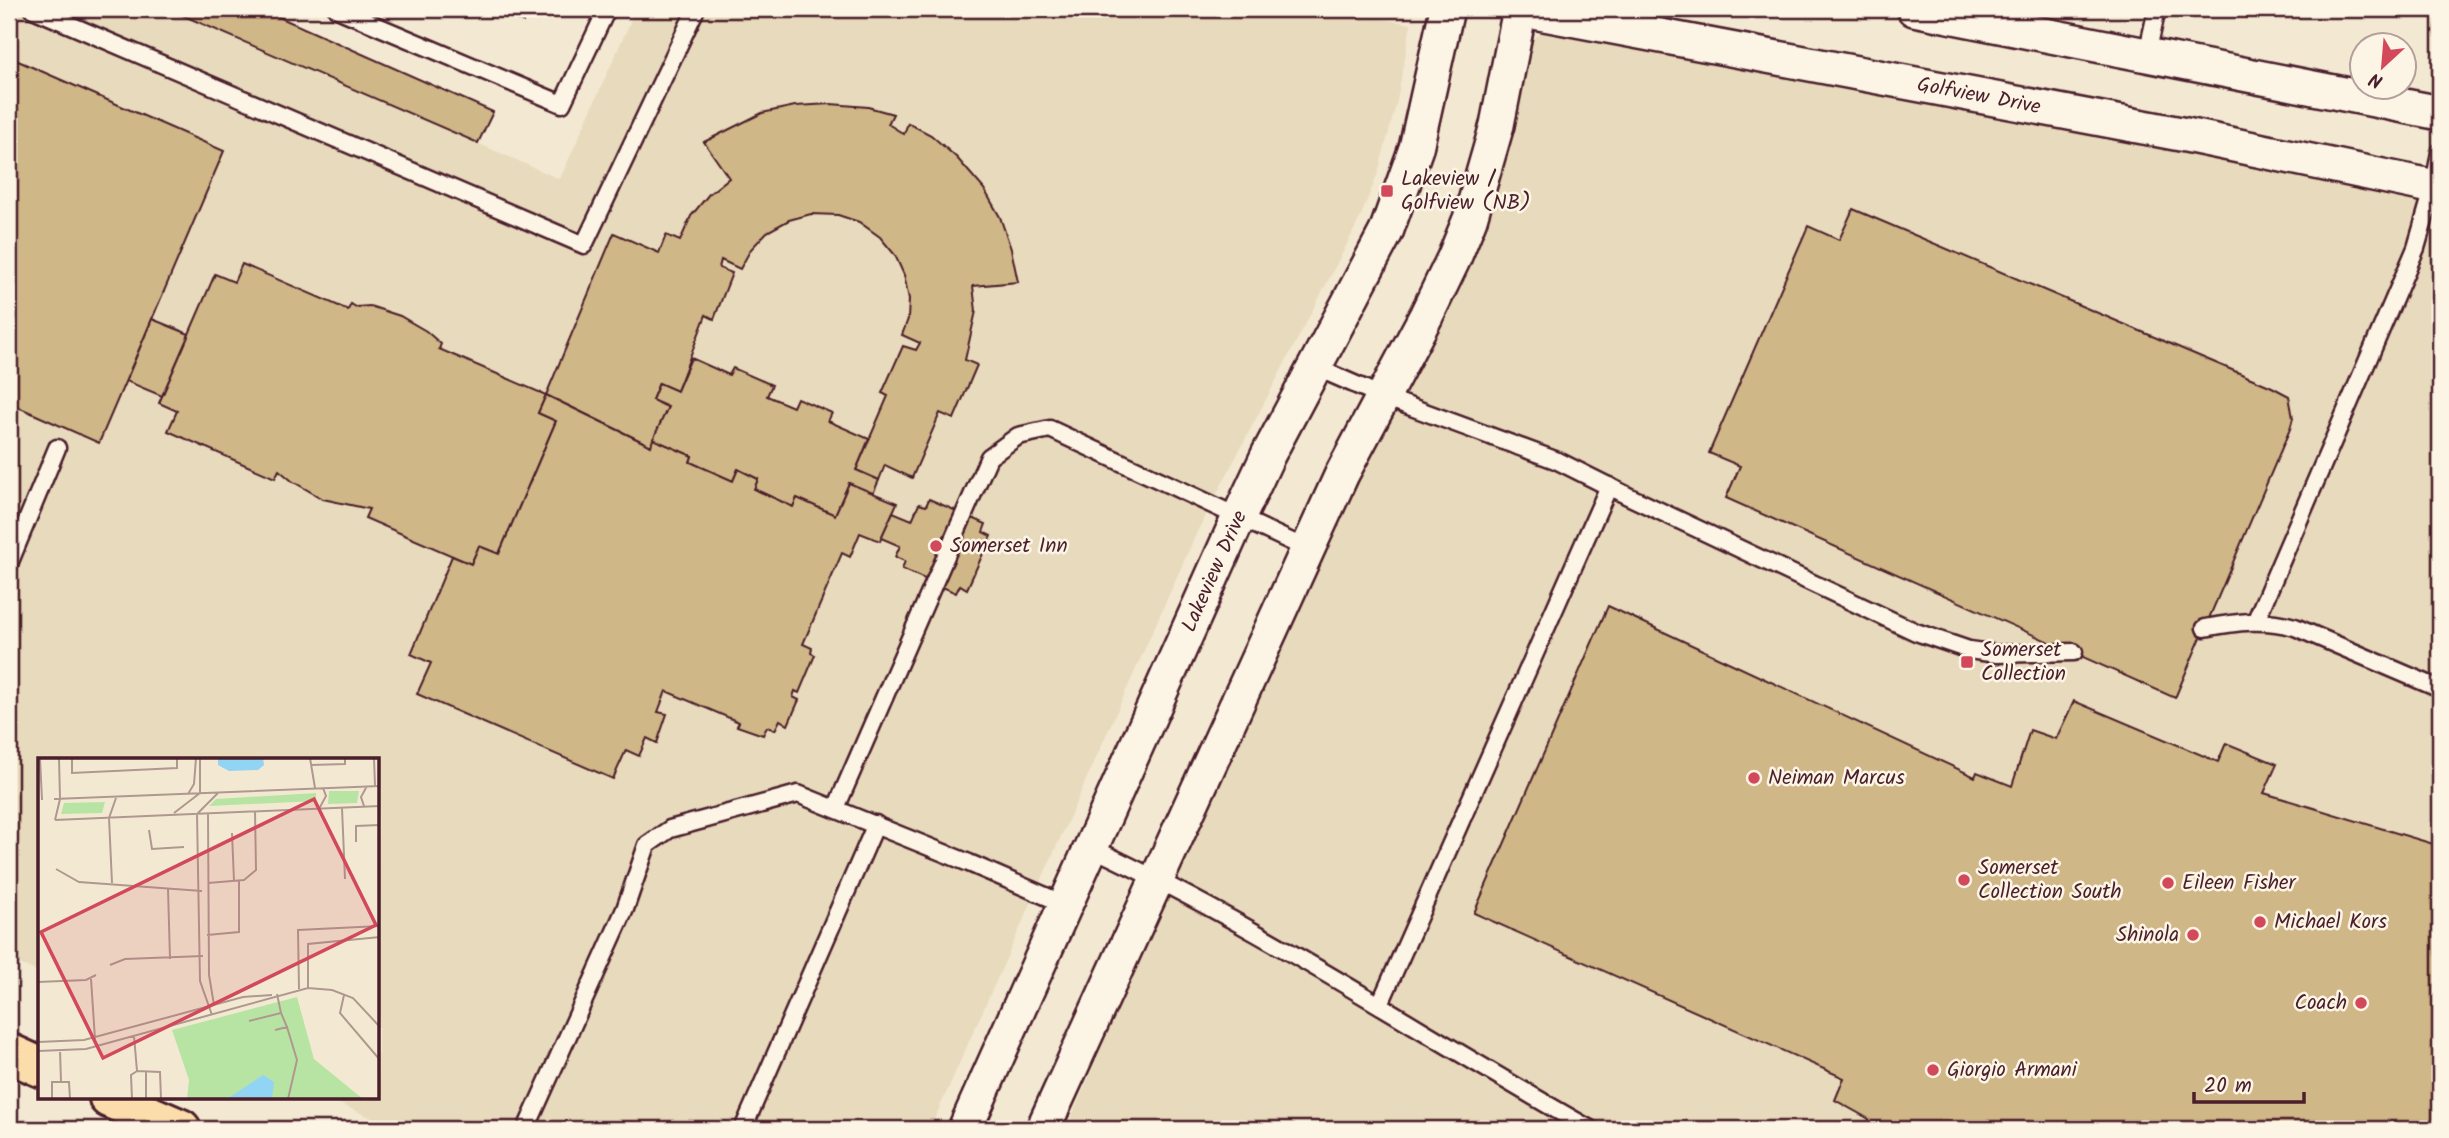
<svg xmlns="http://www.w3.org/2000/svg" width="2449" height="1138" font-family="Kalam,sans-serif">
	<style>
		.built { fill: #e8dabc }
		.building { fill: #d0b787; stroke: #4a1f2b; stroke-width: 2 }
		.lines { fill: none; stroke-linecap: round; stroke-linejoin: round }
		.service-casing { stroke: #4a1f2b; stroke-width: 21 }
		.minor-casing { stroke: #4a1f2b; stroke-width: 38 }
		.primary-casing { stroke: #4a1f2b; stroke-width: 44 }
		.service { stroke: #fcf5e5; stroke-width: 16 }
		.minor { stroke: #fcf5e5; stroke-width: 33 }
		.primary { stroke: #fbddab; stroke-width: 38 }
		.poi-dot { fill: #d1495b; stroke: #fcf5e5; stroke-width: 2.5 }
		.labels { text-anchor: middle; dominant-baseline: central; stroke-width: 5; stroke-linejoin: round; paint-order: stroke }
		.street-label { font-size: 21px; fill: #4a1f2b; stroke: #fcf5e5 }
		.poi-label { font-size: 21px; fill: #4a1f2b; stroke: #fcf5e5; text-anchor: start }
		.inset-road { fill: none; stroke: #af988f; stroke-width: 2 }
		.view { fill: #d1495b; fill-opacity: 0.15; stroke: #d1495b; stroke-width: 3.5 }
		.inset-edge { fill: none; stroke: #4a1f2b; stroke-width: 3.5 }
	</style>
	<rect width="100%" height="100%" fill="#f3e9d2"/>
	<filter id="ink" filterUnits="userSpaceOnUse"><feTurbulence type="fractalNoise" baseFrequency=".0143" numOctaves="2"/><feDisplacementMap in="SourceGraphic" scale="14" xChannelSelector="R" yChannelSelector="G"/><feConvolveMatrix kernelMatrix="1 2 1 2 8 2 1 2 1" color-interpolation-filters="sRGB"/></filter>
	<g filter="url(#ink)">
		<g class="built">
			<path d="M 9,9 L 169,9 L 560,179 L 636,9 L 1329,9 L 1411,24 L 1397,101 L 1378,173 L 1360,218 L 1344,250 L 1198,530 L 930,1129 L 398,1129 L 326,1098 L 378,1098 L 378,760 L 40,760 L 40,973 L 9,959 Z"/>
			<path d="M 1559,29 L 2440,204 L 2440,1129 L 1066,1129 L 1320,549 L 1467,266 L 1492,205 L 1510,142 L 1527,53 L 1533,39 L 1543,32 Z"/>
		</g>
		<g class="building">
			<path d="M 168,9 L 261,9 L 493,112 L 478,143 Z"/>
			<path d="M 491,9 L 528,9 L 523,22 Z"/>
			<path d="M 9,57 L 224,151 L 99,443 L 9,403 Z"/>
			<path d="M 831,104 L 868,107 L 893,114 L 888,124 L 904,134 L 908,123 L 931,135 L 957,158 L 984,189 L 1000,217 L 1011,249 L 1018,282 L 973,286 L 976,311 L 965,360 L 977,365 L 954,419 L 940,413 L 912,478 L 885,465 L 879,480 L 856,470 L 888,396 L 882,393 L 903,346 L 916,350 L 920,343 L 902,335 L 908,319 L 909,299 L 904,275 L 895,255 L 880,237 L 859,222 L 838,215 L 811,214 L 789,220 L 767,232 L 751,249 L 740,269 L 721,260 L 719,268 L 732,273 L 714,319 L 706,315 L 677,391 L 659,383 L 652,400 L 668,407 L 651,446 L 546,395 L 614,233 L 659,253 L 666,235 L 680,241 L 691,216 L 709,194 L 729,178 L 704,142 L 762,113 L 795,106 Z"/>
			<path d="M 1853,209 L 2272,387 L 2289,396 L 2293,418 L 2290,429 L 2175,698 L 1726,498 L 1740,466 L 1709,453 L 1808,226 L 1839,240 Z"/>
			<path d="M 242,264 L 348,310 L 351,304 L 356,307 L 370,306 L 400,316 L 426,331 L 441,344 L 439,349 L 546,395 L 538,413 L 556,421 L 499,554 L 479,546 L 471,564 L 365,518 L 369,509 L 323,499 L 292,481 L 279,470 L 275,478 L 168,431 L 177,411 L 159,403 L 215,274 L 234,282 Z"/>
			<path d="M 152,319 L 189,334 L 162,396 L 126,381 Z"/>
			<path d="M 691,358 L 729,375 L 733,368 L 772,385 L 767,396 L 793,407 L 797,398 L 832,413 L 828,421 L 869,439 L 856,470 L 879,480 L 873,494 L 849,483 L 835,515 L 797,498 L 793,507 L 754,489 L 758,479 L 738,469 L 733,481 L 690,462 L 692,456 L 653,439 L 668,407 L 652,400 L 659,383 L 677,391 Z"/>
			<path d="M 546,395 L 651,446 L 653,439 L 692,456 L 690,462 L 733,481 L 738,469 L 758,479 L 754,489 L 793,507 L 797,498 L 835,515 L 849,483 L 897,503 L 880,541 L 860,533 L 850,557 L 842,553 L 803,644 L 812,648 L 811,653 L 815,655 L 799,693 L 795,691 L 793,697 L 799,700 L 788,725 L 780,720 L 775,730 L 767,727 L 763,735 L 737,726 L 739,722 L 666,691 L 658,712 L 667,714 L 657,743 L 647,738 L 639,756 L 626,750 L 613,779 L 417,694 L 431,663 L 411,654 L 452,556 L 471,564 L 479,546 L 499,554 L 556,421 L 538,413 Z"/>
			<path d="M 929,499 L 986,524 L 983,532 L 991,536 L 967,589 L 960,585 L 956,593 L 902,569 L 905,561 L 895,557 L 900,546 L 881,538 L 893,512 L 912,520 L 919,504 L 926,506 Z"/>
			<path d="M 1608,606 L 1975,777 L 1977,772 L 2012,786 L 2030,730 L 2056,739 L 2074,701 L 2218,762 L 2226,743 L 2277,764 L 2264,793 L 2440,846 L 2440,1129 L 1863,1129 L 1869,1119 L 1835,1100 L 1844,1078 L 1474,913 Z"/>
		</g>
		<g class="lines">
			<g class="service-casing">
				<g id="service">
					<path d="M 33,9 L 584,245 L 696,9"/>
					<path d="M 337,9 L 562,104 L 607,9"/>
					<path d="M 2147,54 L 2157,9"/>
					<path d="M 1315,367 L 1384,397 L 1558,461 L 1628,496 L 1916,632 L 1969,650 L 1997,654 L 2074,652"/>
					<path d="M 9,564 L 57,448"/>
					<path d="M 2256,620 L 2416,248 L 2434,186 L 2440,152"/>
					<path d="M 2205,628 C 2237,622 2263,618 2295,627 L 2440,689"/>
					<path d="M 836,808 L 989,457 L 1018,436 L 1050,429 L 1307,549"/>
					<path d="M 1090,847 C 1264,928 1423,1035 1590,1129"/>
					<path d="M 1380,1004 L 1609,486"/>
					<path d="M 526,1129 L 625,909 L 647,845 L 670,829 L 798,794 L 969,863 L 1064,904"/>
					<path d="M 743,1129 L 876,824"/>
				</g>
			</g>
			<g class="minor-casing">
				<g id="minor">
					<path id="s1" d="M 1518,9 L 2186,135 L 2440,188"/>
					<path d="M 1914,9 L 2440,113"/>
					<path id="s2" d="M 965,1129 L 1238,519 L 1268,455 L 1386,232 L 1416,148 L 1447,9"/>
					<path d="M 1043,1129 L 1342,474 L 1426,316 L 1454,258 L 1470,219 L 1497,125 L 1520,9"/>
				</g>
			</g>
			<g class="primary-casing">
				<g id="primary">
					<path d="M 9,1053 L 40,1067"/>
					<path d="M 109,1098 L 181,1129"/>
				</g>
			</g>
			<use href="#service" class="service"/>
			<use href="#minor" class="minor"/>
			<use href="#primary" class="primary"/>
		</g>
	</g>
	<g class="poi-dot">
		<rect x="1380" y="184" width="14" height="14" rx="3.5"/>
		<circle cx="936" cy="546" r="7"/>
		<rect x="1960" y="655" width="14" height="14" rx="3.5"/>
		<circle cx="1754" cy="778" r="7"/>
		<circle cx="1964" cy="880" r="7"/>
		<circle cx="2168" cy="883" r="7"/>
		<circle cx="2260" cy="922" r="7"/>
		<circle cx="2193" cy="935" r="7"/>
		<circle cx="2361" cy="1003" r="7"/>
		<circle cx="1933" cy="1070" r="7"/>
	</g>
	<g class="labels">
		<g class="street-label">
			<text stroke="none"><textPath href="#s1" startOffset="469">Golfview Drive</textPath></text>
			<text stroke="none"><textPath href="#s2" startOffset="611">Lakeview Drive</textPath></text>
		</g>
		<g class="poi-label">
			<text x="1401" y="179">Lakeview /<tspan x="1401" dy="24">Golfview (NB)</tspan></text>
			<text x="950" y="546">Somerset Inn</text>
			<text x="1981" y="650">Somerset<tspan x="1981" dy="24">Collection</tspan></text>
			<text x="1768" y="778">Neiman Marcus</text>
			<text x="1978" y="868">Somerset<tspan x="1978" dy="24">Collection South</tspan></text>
			<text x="2182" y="883">Eileen Fisher</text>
			<text x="2274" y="922">Michael Kors</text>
			<text x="2179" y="935" text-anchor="end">Shinola</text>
			<text x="2347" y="1003" text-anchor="end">Coach</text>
			<text x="1947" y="1070">Giorgio Armani</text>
		</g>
	</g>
	<g transform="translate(38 758)">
		<rect width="341" height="341" fill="#f3e9d2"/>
		<path d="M 291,33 L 321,33 L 319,45 L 290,46 ZM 278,35 L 278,43 L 171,48 L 178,41 ZM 67,44 L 64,55 L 23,56 L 26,45 ZM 259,239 L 276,301 L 325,341 L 149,341 L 151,322 L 134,272 Z" fill="#b7e4a3"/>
		<path d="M 180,0 L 225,0 L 226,7 L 220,12 L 191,13 L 180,7 ZM 225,317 L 236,324 L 234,341 L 189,341 Z" fill="#92d4f3"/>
		<path class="inset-road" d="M 2,0 L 4,42M 21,0 L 22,41M 34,0 L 34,15 L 139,10 L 139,0M 272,0 L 277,30M 336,0 L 337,28M 273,7 L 307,6 L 307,0M 162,35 L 162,0M 150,36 L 156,26 L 158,0M 16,41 L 342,28M 326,48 L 323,39 L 329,28M 304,50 L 307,121M 281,51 L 288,38 L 285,30M 136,55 L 162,35M 170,55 L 171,217 L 176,247M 159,56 L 162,223 L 174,257M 159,56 L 180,35M 71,60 L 74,125M 71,60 L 78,40M 17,62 L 342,48M 17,62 L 22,41M 111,72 L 114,91 L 146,89M 194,75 L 196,123M 318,84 L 318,68 L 342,67M 18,111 L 41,124 L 164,133M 170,125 L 206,122 L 218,112 L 217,53M 130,131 L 132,201M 169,177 L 201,174 L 201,123M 72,207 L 87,201 L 165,198M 53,221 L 57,281M 0,224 L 48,222 L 58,217M 270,230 L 270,186 L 342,179M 261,231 L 260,172 L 342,168M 306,237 L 302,255 L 342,302M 211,263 L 243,255 L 239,236M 249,269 L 259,302 L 250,341M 237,272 L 249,269 L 243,255M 0,284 L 46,282 L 205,239 L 234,237M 22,292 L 23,324M 0,293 L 48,291 L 270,230 L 294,232 L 315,240 L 342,269M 99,313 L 122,314 L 123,341M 108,313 L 108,341M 14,341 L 14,324 L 31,324 L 32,341M 94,341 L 93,317 L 99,313 L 96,278"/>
		<path class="view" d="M 276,41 L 338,167 L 65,300 L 3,174 Z"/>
		<rect width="341" height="341" class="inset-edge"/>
	</g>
	<rect width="2449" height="1138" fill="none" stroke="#fcf5e5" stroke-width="35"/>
	<rect x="18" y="18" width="2414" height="1103" fill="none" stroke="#4a1f2b" stroke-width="2.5" filter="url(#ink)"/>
	<g transform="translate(2383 66) rotate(206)"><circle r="33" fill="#fcf5e5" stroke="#b59f9b" stroke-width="2"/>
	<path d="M0-5L12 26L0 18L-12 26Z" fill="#d1495b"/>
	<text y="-10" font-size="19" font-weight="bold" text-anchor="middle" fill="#4a1f2b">N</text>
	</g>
	<path d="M2194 1092v10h110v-10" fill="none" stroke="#4a1f2b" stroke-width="3.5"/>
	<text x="2204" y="1092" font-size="21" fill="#4a1f2b" stroke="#fcf5e5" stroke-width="5" paint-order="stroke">20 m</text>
</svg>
